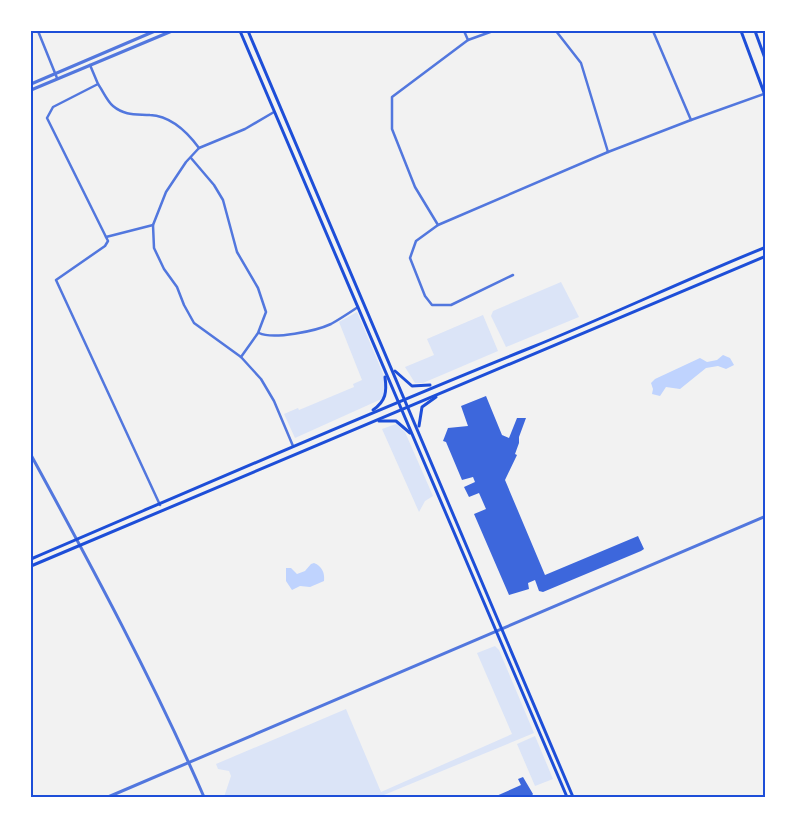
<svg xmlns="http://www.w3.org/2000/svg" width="797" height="828" font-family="'Space Grotesk',sans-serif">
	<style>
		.green { fill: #dbe4f7 }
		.water { fill: #bfd3fe }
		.building { fill: #3d67dc }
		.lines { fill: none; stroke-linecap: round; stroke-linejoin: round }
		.minor { stroke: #5277de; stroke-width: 2.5 }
		.tertiary { stroke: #5277de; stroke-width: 3 }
		.secondary { stroke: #1d4ed8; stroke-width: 3 }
		.neatline { fill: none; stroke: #1d4ed8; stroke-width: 2 }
	</style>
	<rect width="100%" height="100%" fill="#f2f2f2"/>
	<g class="green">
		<path d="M 561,282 L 579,317 L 506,347 L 491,316 L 493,311 Z"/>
		<path d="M 357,312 L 387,383 L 386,397 L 295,438 L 284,414 L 298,408 L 299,410 L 354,387 L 353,384 L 362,380 L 339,322 Z"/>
		<path d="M 483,315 L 498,351 L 423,383 L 415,383 L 405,367 L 434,355 L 427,339 Z"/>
		<path d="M 396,424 L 405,432 L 433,496 L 425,501 L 419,512 L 382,429 Z"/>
		<path d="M 495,646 L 499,650 L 534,733 L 379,797 L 224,797 L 231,776 L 229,771 L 218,769 L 216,764 L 346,709 L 381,792 L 512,734 L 477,653 Z"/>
		<path d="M 535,736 L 553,779 L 535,786 L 517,744 Z"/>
	</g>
	<g class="water">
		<path d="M 723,355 L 730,358 L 734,365 L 726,369 L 718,366 L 706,368 L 680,389 L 666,387 L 660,396 L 652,394 L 653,389 L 651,383 L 655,379 L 700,358 L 707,362 L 717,360 Z"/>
		<path d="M 314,563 C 322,566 325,573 324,581 L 310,587 L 300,586 L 292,590 L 286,581 L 286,568 L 291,568 L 297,574 L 305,571 L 311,564 Z"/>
	</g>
	<g class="building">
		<path d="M 486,396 L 502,435 L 509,438 L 517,418 L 526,418 L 519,437 L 519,443 L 515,454 L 517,455 L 505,480 L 545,575 L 638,536 L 644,549 L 641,551 L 543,592 L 539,591 L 535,580 L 528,583 L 529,589 L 509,595 L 474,514 L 486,509 L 479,493 L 469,497 L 464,487 L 475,482 L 473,477 L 462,480 L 446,442 L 443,441 L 448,428 L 468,426 L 461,406 Z"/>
		<path d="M 523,777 L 533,794 L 531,797 L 494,797 L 521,785 L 518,779 Z"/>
	</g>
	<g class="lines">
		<g class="minor">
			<path d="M 38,31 L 57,78"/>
			<path d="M 464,31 L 468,40"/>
			<path d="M 556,31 L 581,63 L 608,152"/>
			<path d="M 653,31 L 691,120 L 764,94"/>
			<path d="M 90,65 L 98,84 L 53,107 L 47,118 L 108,241 L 105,246 L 56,280 L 160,505"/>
			<path d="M 98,84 C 103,91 107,101 113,106 C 125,116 136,114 150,115 C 171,116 188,133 199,148"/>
			<path d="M 274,112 L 245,129 L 199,148 L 186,162 L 166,192 L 153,225 L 154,248 L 164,269 L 177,287 L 184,305 L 194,323 L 241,357 L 261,379 L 274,401 L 293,446"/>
			<path d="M 191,158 L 214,185 L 223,200 L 237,252 L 258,288 L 266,312 L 258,333 L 241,357"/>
			<path d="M 438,225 L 415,187 L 392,129 L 392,97 L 468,40 L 493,31"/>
			<path d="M 106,237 L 153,225"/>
			<path d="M 513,275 L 451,305 L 432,305 L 425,296 L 410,258 L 416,241 L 438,225 L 608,152 L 691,120"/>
			<path d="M 259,333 C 273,340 316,331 331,324 C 340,319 349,313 358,307"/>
		</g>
		<g class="tertiary">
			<path d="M 31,84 L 155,31"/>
			<path d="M 31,90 L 172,31"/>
			<path d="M 31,455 C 92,567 153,680 204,797"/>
			<path d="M 108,797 L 766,516"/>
		</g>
		<g class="secondary">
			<path d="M 240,31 L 567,797"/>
			<path d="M 248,31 L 573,797"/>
			<path d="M 741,31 L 766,98"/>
			<path d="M 755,31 L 766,61"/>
			<path d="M 395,371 L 412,386 L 430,385"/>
			<path d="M 373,410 C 386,401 387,392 385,377"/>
			<path d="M 379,421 L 396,421 L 410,433"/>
			<path d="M 419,426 L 422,407 L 436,397"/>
			<path d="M 31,559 C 197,488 363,415 530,348 C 609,316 687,279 766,247"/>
			<path d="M 31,566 L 766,256"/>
		</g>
	</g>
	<rect width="797" height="828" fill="none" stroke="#ffffff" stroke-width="65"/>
	<rect x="32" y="32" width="732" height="764" class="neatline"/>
</svg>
